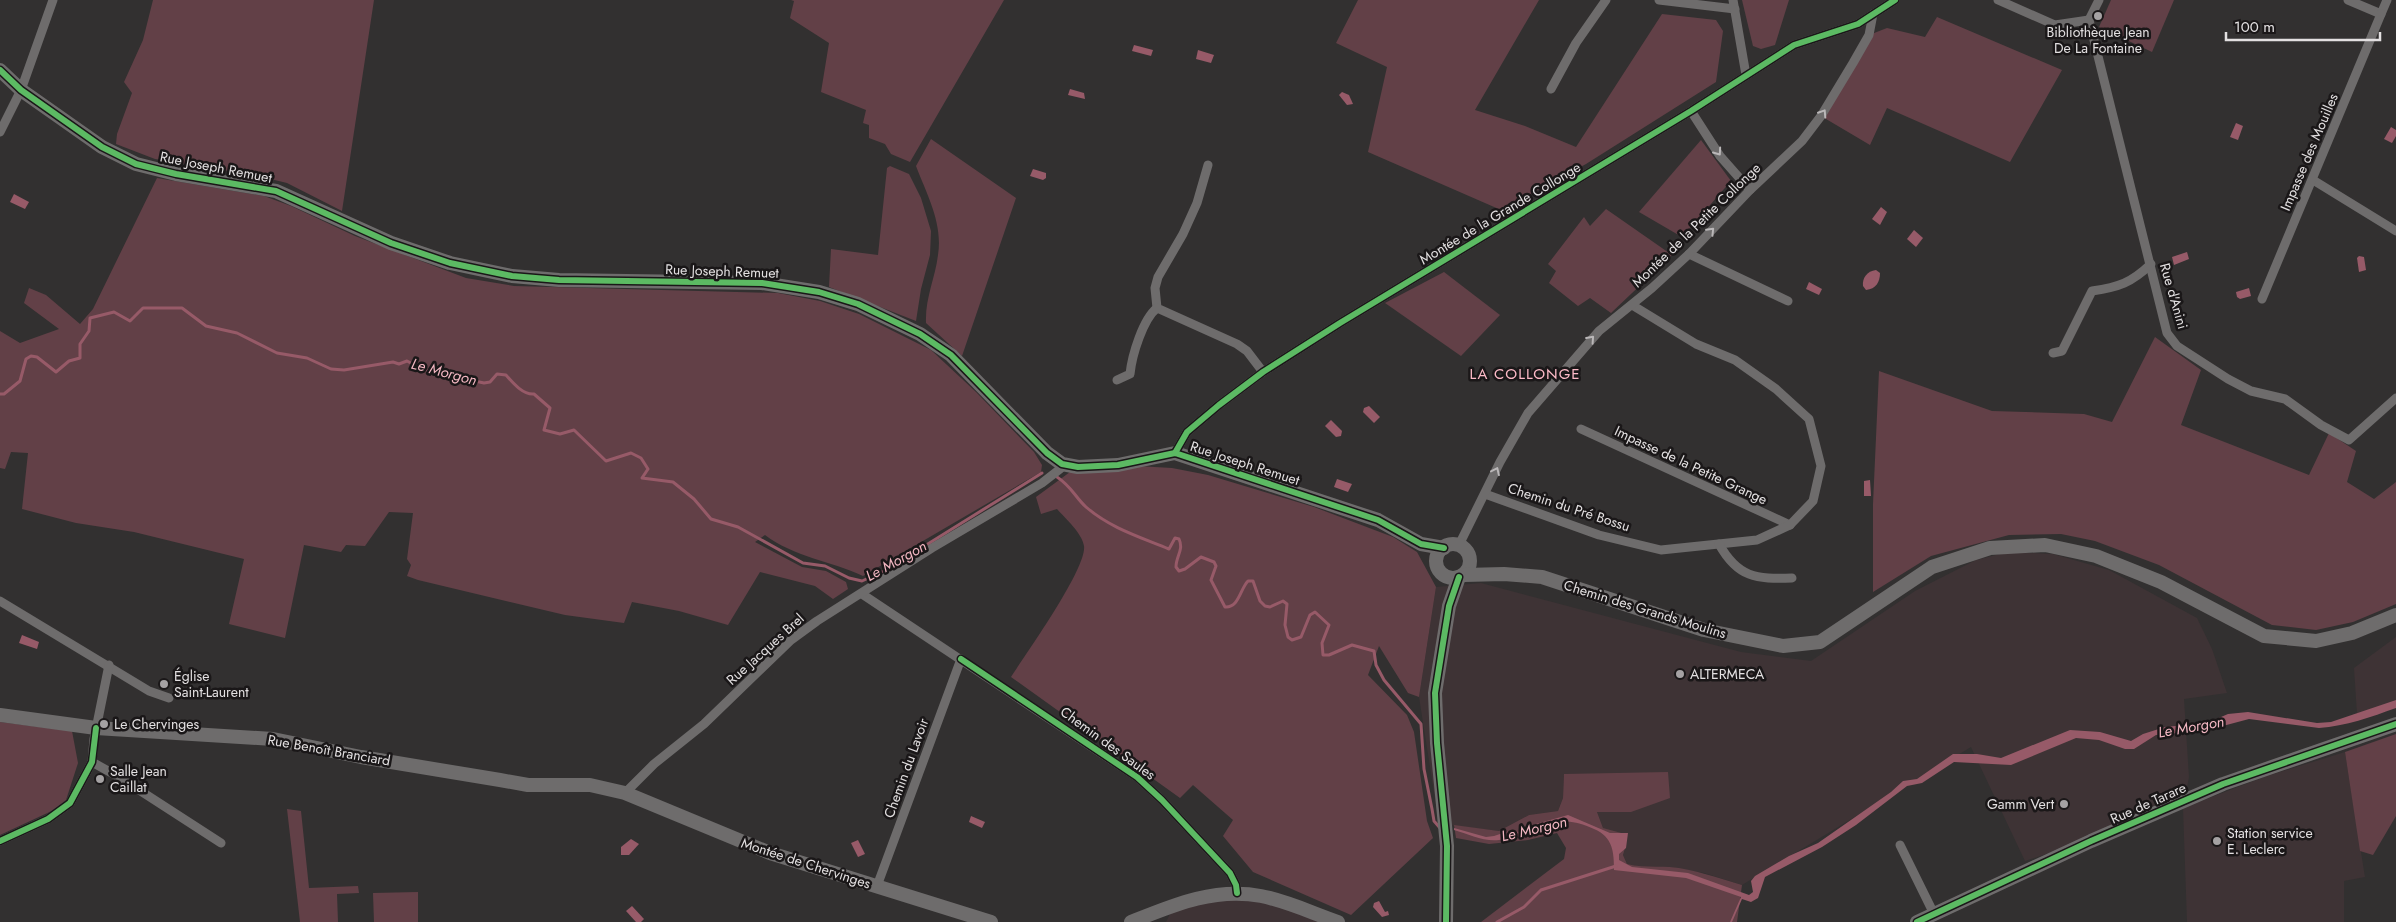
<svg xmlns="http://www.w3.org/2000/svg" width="2396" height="922" font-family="Jost,sans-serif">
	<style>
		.built { fill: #3e3335 }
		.green { fill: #624047 }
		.water { fill: #975a68 }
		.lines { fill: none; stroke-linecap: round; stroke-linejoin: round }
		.stream { stroke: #975a68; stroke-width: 3 }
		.street { stroke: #6e6c6c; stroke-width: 9 }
		.secondary { stroke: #6e6c6c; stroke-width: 14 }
		.cycleway-casing { stroke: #1a1718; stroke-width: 9 }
		.cycleway { stroke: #5cba63; stroke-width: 6 }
		.oneway { stroke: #bab7b8 }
		.poi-dot { fill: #a5a2a3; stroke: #1a1718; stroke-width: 2 }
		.labels { text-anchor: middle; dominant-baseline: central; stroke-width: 5; stroke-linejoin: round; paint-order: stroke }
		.poi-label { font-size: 14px; fill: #e3e0e1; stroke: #1a1718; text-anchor: start }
		.street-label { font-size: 14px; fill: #e3e0e1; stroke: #1a1718 }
		.water-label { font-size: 15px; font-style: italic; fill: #f3b7c2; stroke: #1a1718 }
		.neighbourhood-label { font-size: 15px; letter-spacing: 1px; fill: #fdbac7; stroke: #1a1718 }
	</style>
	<rect width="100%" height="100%" fill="#323030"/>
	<g class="built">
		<path d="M 2008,552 L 2053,554 L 2109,570 L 2197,618 L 2212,649 L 2227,693 L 2184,699 L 2189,777 L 2183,808 L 2264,777 L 2345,752 L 2365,877 L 2344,881 L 2344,922 L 2187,922 L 2183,808 L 2025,861 L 1971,747 L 1742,885 L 1704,873 L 1670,867 L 1640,867 L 1627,864 L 1623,855 L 1626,845 L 1603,828 L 1597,812 L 1631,812 L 1564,775 L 1563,798 L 1558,811 L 1529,815 L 1499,831 L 1439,824 L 1419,697 L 1436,587 L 1481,583 L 1741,652 L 1811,661 L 1915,591 L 1976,560 Z"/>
		<path d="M 2396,637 L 2396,700 L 2357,714 L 2354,668 Z"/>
		<path d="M 1238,897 L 1279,905 L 1323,922 L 1166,922 L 1171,912 L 1202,902 Z"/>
	</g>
	<g class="green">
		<path d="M 153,0 L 374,0 L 342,211 L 287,183 L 254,175 L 155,159 L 116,144 L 117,134 L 132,93 L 124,82 L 143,40 Z"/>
		<path d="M 791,0 L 1004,0 L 910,162 L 891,154 L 885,144 L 869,138 L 869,125 L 863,123 L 866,110 L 821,92 L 829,43 L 790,18 L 794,1 Z"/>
		<path d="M 1358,0 L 1539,0 L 1475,110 L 1525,126 L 1576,147 L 1662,14 L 1716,20 L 1723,31 L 1716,82 L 1586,164 L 1501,210 L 1368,152 L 1387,67 L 1336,43 Z"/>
		<path d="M 1742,0 L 1789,0 L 1775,45 L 1761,49 L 1753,46 Z"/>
		<path d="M 2111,0 L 2174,0 L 2152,52 L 2099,27 Z"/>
		<path d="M 1937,17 L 2062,70 L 2010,162 L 1887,108 L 1870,145 L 1821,116 L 1869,35 L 1887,28 L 1925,37 Z"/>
		<path d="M 931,139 L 1016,198 L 962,356 L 926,323 C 925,298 935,279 938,255 C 943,223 927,195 916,166 Z"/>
		<path d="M 1701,140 L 1731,181 L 1682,237 L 1639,212 Z"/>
		<path d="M 890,166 L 909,174 L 921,198 L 931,231 L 930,255 L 921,289 L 916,321 L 829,287 L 831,249 L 878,255 L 887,168 Z"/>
		<path d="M 157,178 L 264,196 L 291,206 L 355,236 L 466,278 L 514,286 L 778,293 L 820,301 L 859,314 L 931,350 L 976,392 L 1034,452 L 1042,465 L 1041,472 L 863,576 C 831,561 794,557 765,535 L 755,542 L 802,567 L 826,571 L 846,582 L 848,589 L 833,599 L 815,586 L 760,572 L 728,625 L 679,611 L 632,602 L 624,623 L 565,615 L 418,580 L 407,576 L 411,565 L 407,559 L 413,513 L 389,512 L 365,546 L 346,545 L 341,552 L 304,545 L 285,638 L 229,624 L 244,559 L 134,532 L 76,523 L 22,509 L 28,453 L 11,452 L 5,469 L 0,468 L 0,331 L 20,343 L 59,329 L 24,303 L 29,288 L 46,295 L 80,324 L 93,309 Z"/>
		<path d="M 1606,209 L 1672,255 L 1611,313 L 1590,298 L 1578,306 L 1549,283 L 1556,271 L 1548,264 L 1584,217 L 1590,226 Z"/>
		<path d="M 1444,272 L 1500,315 L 1461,356 L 1385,303 Z"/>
		<path d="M 2155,337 L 2201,370 L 2181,425 L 2309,475 L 2329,433 L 2356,451 L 2347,482 L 2374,499 L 2396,482 L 2396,604 L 2353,622 L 2316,630 L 2272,625 L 2159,565 L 2095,541 L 2061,534 L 2009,535 L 1931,556 L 1873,592 L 1873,504 L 1879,371 L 1992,411 L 2084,414 L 2112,422 Z"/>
		<path d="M 1137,466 L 1172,468 L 1208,475 L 1314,507 L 1393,537 L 1417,552 L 1436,587 L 1419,697 L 1408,693 L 1379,646 L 1368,675 L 1407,715 L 1414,732 L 1427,821 L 1433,838 L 1351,915 L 1253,872 L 1223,836 L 1233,820 L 1193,785 L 1180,798 L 1011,677 C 1026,654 1087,568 1084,546 C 1082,533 1066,519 1057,509 L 1041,514 L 1036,497 L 1070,472 Z"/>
		<path d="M 0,722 L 72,731 L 78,763 L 66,800 L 56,809 L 0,835 Z"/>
		<path d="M 2396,734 L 2396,816 L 2373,855 L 2360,851 L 2345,752 Z"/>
		<path d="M 1668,772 L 1670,798 L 1631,812 L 1597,812 L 1603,828 L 1625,834 L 1626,845 L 1623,855 L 1627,864 C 1642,868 1655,866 1670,867 C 1694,869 1718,878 1742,885 L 1737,922 L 1481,922 L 1564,859 L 1566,848 L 1557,833 L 1528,840 L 1489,844 L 1456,838 L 1454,825 L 1499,831 L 1529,815 L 1558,811 L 1563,798 L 1564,774 Z"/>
		<path d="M 287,809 L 301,811 L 309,888 L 358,886 L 359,893 L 337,894 L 338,922 L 300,922 Z"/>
		<path d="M 418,892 L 418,922 L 374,922 L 373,893 Z"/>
	</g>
	<g class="water">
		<path d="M 1134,45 L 1153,50 L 1151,56 L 1132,51 Z"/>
		<path d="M 1198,50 L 1214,55 L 1211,63 L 1196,59 Z"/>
		<path d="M 1070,89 L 1084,93 L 1085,99 L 1068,95 Z"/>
		<path d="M 1342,92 L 1349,95 L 1353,104 L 1347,105 L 1339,95 Z"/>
		<path d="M 2236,123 L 2243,126 L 2238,140 L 2230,137 Z"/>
		<path d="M 2391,127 L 2396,130 L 2396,136 L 2392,143 L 2384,139 Z"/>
		<path d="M 1033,169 L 1046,173 L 1046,178 L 1043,180 L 1030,176 Z"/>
		<path d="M 14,194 L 29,202 L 25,209 L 10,202 Z"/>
		<path d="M 1881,207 L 1887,212 L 1880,225 L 1872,219 Z"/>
		<path d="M 1914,230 L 1923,238 L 1916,247 L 1907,239 Z"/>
		<path d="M 2187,252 L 2189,259 L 2174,265 L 2172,257 Z"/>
		<path d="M 2359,256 L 2364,257 L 2366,270 L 2359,272 L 2357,258 Z"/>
		<path d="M 1876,270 L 1880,273 C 1880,282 1876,289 1866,290 L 1863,286 C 1862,278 1867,271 1876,270 Z"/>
		<path d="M 1809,282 L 1822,289 L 1819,295 L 1806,289 Z"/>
		<path d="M 2249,288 L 2251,296 L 2240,299 L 2237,297 L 2236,292 Z"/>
		<path d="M 1369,406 L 1380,417 L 1374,423 L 1363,412 L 1364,408 Z"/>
		<path d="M 1331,420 L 1342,431 L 1341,436 L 1336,437 L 1325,426 Z"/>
		<path d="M 1337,479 L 1352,484 L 1348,492 L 1334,487 Z"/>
		<path d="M 1870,480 L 1871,496 L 1864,496 L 1864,481 Z"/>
		<path d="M 22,635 L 39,642 L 37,649 L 19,643 Z"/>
		<path d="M 2396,700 L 2396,708 C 2371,717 2346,726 2319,728 L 2249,719 L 2204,731 L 2156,735 L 2134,749 L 2125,749 L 2099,740 L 2076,738 L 2011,765 L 1954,762 L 1922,783 L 1907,786 L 1856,825 L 1822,847 L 1765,877 L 1758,898 L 1751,902 L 1742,899 L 1732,922 L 1730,922 L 1741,897 L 1686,878 L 1614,870 C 1614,852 1613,837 1594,829 C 1564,815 1554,824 1525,835 C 1518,838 1507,839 1499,840 C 1484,842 1468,834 1454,830 L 1454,828 L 1486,837 L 1494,836 L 1509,831 L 1521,832 L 1536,824 L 1568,815 L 1610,833 L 1628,833 L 1626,848 L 1619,854 L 1619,860 L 1632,867 L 1688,873 L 1749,895 L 1753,892 L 1751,881 L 1755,876 L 1789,856 L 1818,843 L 1891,792 L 1903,781 L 1917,779 L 1953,754 L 1977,754 L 2001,758 L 2070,730 L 2100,732 L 2131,741 L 2143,734 L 2165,727 L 2207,723 L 2228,714 L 2248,712 L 2317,723 L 2331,722 Z"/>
		<path d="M 971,816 L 985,822 L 982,828 L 969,822 Z"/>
		<path d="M 631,839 L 639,844 L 629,855 L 621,855 L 621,847 Z"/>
		<path d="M 858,840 L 865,854 L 858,857 L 851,843 Z"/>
		<path d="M 1379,901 L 1385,912 L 1388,911 L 1389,915 L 1382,917 L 1373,907 L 1374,903 Z"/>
		<path d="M 632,906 L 644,919 L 641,922 L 636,922 L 626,911 Z"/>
	</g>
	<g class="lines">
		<g class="stream">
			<path d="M 0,394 L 4,394 L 20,381 L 26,359 L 31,356 L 37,357 L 56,372 L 69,361 L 80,358 L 80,344 L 89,331 L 90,318 L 114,312 L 130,321 L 143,308 L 182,308 L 206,326 L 237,333 L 277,353 L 307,358 L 331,369 L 344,370 L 393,362 L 399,364 L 407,361 L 424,370 L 484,383 L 490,382 L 497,374 L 506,375 C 513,383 523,395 534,394 L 550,408 L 544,430 L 560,434 L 574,430 L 606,461 L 631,453 L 641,458 L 648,469 L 642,478 L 673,482 L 694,499 L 711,519 L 738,527 L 803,563 L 825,566 L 849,578 L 862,581 L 886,570 L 1042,473"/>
			<path d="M 1057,477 C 1072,487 1075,497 1086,507 C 1110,528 1140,537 1169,549 L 1175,538 L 1179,539 C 1184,550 1176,556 1176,567 L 1179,571 L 1185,569 L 1201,557 L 1214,562 L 1216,566 L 1211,580 L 1225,607 C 1239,608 1240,589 1248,581 L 1253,581 L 1260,601 L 1265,606 L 1270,607 L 1283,601 L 1287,604 L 1285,625 L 1288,637 L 1292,640 L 1301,637 L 1310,615 L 1315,612 L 1329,625 L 1322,643 L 1323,655 L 1329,655 L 1352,645 L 1374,651 L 1376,665 L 1384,680 L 1421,724 L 1424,769 L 1432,809 L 1434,821 L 1440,828"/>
			<path d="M 1497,922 L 1524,907 L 1541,890 L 1616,866"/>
		</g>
		<g class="street">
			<path d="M 1659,0 L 1735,9"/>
			<path d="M 1733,0 L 1746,75"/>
			<path d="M 1998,0 L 2055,25 L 2089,20"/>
			<path d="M 2099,0 L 2089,20 L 2167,333 L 2177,346 L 2228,379 L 2251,391 L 2285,399 L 2321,425 L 2349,440 L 2396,398"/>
			<path d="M 2348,0 L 2381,14 L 2387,0"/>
			<path d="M 1551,89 L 1576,43 L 1606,0"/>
			<path d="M 1691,111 L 1720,156 L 1750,190"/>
			<path d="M 0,132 L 21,90 L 53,0"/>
			<path d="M 1208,165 L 1197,203 L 1183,234 L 1158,277 L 1155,288 L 1157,308 L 1237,344 L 1247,351 L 1263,372"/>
			<path d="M 2313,180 L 2396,231"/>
			<path d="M 1689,254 L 1788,301"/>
			<path d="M 2262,299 L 2381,14"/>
			<path d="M 2053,353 L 2062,351 L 2092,291 C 2119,287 2131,283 2151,264"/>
			<path d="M 1117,380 L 1130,374 C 1132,355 1143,319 1157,308"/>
			<path d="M 1581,429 L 1790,525"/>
			<path d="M 1175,453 L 1187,432 L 1219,405 L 1263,372 L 1340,323 L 1691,111 L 1794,45 L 1858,24 L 1895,0"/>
			<path d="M 1485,494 L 1599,535 L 1661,550 L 1757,540 L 1790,525 L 1813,501 L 1821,466 L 1809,419 L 1776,389 L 1735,360 L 1696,344 L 1632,305"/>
			<path d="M 1719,544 C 1738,578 1756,579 1792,578"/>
			<path d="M 1459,545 L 1500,462 L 1528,413 L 1599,331 L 1652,288 L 1689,254 L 1750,190 L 1802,141 L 1821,116 L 1853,63 L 1869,35 L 1873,14"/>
			<path d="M 862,594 L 1137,777 L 1162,800 L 1230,873 L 1236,885 L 1237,893"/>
			<path d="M 0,601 L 149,691 L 169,698"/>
			<path d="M 92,762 L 119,777 L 221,843"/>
			<path d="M 625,793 L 654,764 L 704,724 L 791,640 L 817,621 L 932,548 L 1042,483 L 1060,469 L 1062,464"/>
			<path d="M 0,841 L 48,819 L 70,803 L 92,762 L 94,739 L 109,665"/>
			<path d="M 1900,845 L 1934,914"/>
			<path d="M 877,886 L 961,659"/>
		</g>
		<g class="secondary">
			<path d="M 0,70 L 21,90 L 102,147 L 136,164 L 176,174 L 276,191 L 391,243 L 450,263 L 512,276 L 559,280 L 762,283 L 819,292 L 858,304 L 920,334 L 951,355 L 1047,453 L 1062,464 L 1078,467 L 1118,465 L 1175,453 L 1378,520 L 1421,544 L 1444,548"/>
			<circle cx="1453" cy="561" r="17"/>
			<path d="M 1464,575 L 1504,574 L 1542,577 L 1704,630 L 1783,646 L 1820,642 L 1932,567 L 1990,548 L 2045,545 L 2096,556 L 2161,582 L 2264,636 L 2316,641 L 2352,633 L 2396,615"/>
			<path d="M 0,715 L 96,728 L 273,739 L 361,757 L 500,780 L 528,785 L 590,785 L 625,793 L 770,853 L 991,922"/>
			<path d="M 1131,922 C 1173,905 1215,887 1261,896 C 1287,901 1312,913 1338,922"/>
			<path d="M 1446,922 L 1447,846 L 1437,743 L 1435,693 L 1449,606 L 1459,577"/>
			<path d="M 1917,922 L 2091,841 L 2223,784 L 2396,724"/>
		</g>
		<g class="cycleway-casing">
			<g id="cycleway">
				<path d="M 0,70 L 21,90 L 102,147 L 136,164 L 176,174 L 276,191 L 391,243 L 450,263 L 512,276 L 559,280 L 762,283 L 819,292 L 858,304 L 920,334 L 951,355 L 1047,453 L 1062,464 L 1078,467 L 1118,465 L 1175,453 L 1378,520 L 1421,544 L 1444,548"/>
				<path d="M 1175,453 L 1187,432 L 1219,405 L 1263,372 L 1340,323 L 1691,111 L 1794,45 L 1858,24 L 1895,0"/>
				<path d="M 961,659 L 1137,777 L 1162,800 L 1230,873 L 1236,885 L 1237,893"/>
				<path d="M 0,841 L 48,819 L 70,803 L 92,762 L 96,728"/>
				<path d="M 1446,922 L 1447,846 L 1437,743 L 1435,693 L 1449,606 L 1459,577"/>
				<path d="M 1917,922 L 2091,841 L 2223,784 L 2396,724"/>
			</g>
		</g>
		<use href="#cycleway" class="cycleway"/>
	</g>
	<defs><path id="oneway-chevron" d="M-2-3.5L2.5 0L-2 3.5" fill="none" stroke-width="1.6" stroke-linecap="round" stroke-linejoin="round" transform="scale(1.25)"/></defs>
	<g class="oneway">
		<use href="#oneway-chevron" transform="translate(1823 113) rotate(-57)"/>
		<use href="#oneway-chevron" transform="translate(1718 152) rotate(55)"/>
		<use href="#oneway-chevron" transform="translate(1711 231) rotate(-46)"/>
		<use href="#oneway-chevron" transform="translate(1591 339) rotate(-48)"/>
		<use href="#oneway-chevron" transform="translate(1496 471) rotate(-65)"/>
	</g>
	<g class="poi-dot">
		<circle cx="2098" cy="16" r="5"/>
		<circle cx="1680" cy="674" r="5"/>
		<circle cx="164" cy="684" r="5"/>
		<circle cx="104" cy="724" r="5"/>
		<circle cx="100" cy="779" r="5"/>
		<circle cx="2064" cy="804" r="5"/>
		<circle cx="2217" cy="841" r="5"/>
	</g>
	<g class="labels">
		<g class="poi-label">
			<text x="2098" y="32" text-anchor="middle">Bibliothèque Jean<tspan x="2098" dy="16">De La Fontaine</tspan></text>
			<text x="1690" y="674">ALTERMECA</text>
			<text x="174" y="676">Église<tspan x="174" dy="16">Saint-Laurent</tspan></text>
			<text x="114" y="724">Le Chervinges</text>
			<text x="110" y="771">Salle Jean<tspan x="110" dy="16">Caillat</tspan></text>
			<text x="2054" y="804" text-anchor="end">Gamm Vert</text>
			<text x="2227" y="833">Station service<tspan x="2227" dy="16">E. Leclerc</tspan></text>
		</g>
		<g class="street-label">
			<text transform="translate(2309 152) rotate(-67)">Impasse des Mouilles</text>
			<text transform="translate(216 167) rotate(11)">Rue Joseph Remuet</text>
			<text transform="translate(1500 213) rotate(-31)">Montée de la Grande Collonge</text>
			<text transform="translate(1696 225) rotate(-44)">Montée de la Petite Collonge</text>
			<text transform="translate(722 271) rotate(2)">Rue Joseph Remuet</text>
			<text transform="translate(2174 296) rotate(74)">Rue d'Anini</text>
			<text transform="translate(1245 463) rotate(18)">Rue Joseph Remuet</text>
			<text transform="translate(1691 465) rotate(25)">Impasse de la Petite Grange</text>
			<text transform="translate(1569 507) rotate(18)">Chemin du Pré Bossu</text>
			<text transform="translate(1645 609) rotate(17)">Chemin des Grands Moulins</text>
			<text transform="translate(765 649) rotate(-42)">Rue Jacques Brel</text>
			<text transform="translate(1108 743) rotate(36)">Chemin des Saules</text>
			<text transform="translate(329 750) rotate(10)">Rue Benoît Branciard</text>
			<text transform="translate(906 768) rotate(-70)">Chemin du Lavoir</text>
			<text transform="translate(2148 803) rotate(-24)">Rue de Tarare</text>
			<text transform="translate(806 863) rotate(18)">Montée de Chervinges</text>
		</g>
		<g class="water-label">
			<text transform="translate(444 372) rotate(15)">Le Morgon</text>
			<text transform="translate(896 561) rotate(-29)">Le Morgon</text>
			<text transform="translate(2191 727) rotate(-10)">Le Morgon</text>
			<text transform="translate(1534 829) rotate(-13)">Le Morgon</text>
		</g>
		<g class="neighbourhood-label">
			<text x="1525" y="374">LA COLLONGE</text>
		</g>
	</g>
	<path d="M2226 32v8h154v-8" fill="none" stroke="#e3e0e1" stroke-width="2.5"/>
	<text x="2234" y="32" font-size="15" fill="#e3e0e1" stroke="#1a1718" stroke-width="4" paint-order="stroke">100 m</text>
</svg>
